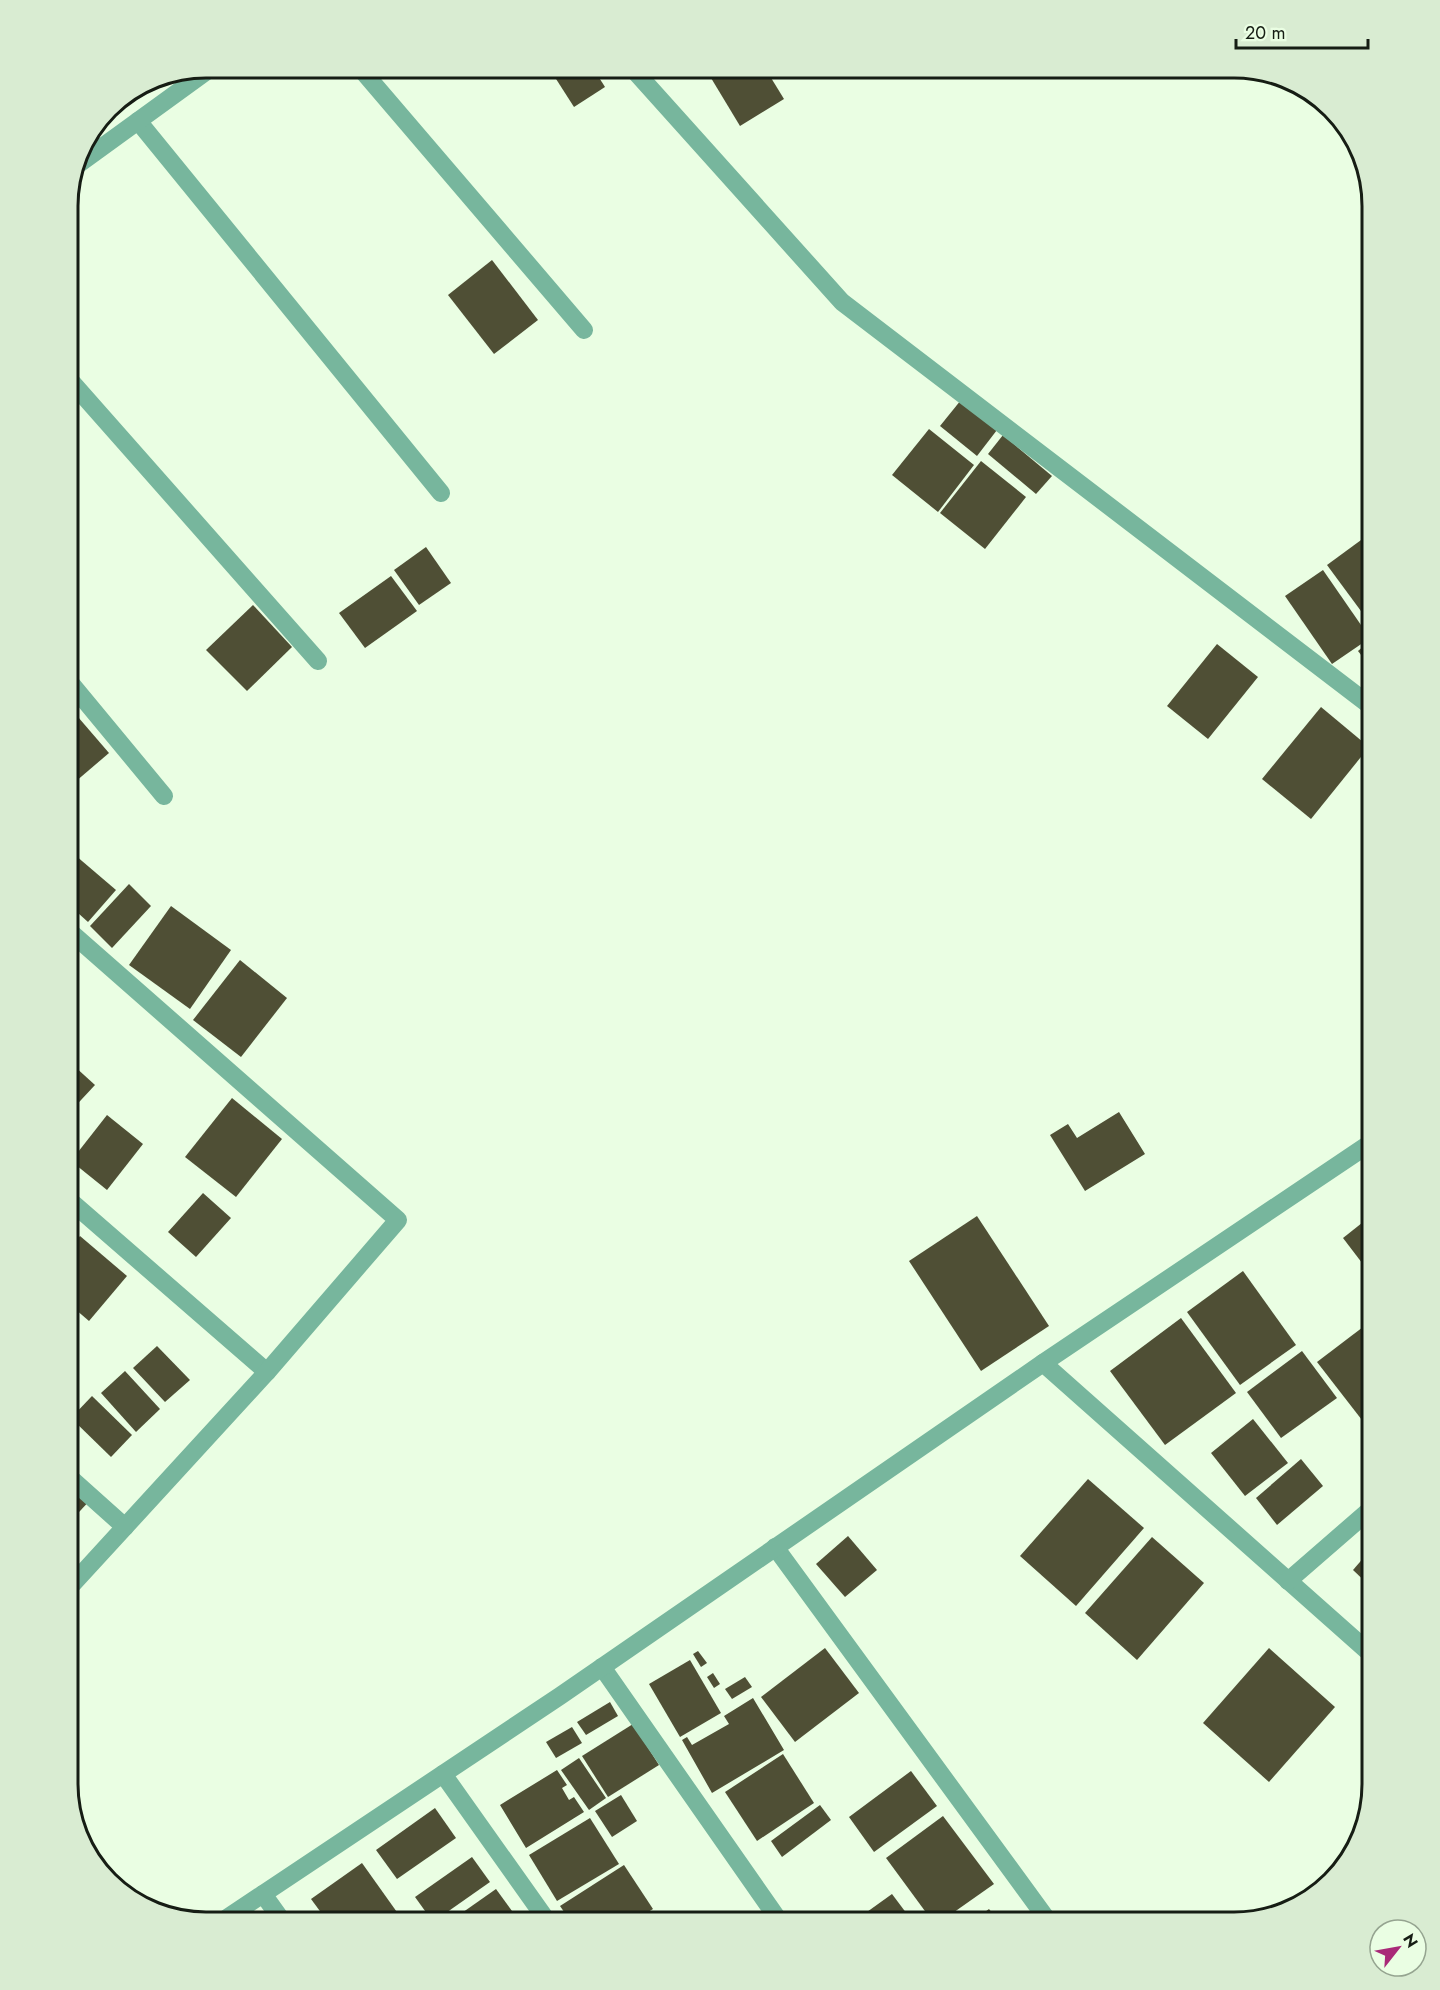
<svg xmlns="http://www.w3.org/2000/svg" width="1440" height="1990" font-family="Jost,sans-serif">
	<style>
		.building { fill: #4f4f35 }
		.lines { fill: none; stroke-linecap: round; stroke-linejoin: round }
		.service { stroke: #77b69d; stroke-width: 18 }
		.minor { stroke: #77b69d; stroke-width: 18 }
		.rim { fill: none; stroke: #161d14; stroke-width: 3 }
	</style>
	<rect width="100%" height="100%" fill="#eafee3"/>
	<g class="building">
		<path d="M 549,68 L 593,68 L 605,87 L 574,107 Z"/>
		<path d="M 705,68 L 765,68 L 784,99 L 740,126 Z"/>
		<path d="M 492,260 L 538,320 L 494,354 L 448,295 Z"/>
		<path d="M 961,400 L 997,430 L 977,456 L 940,426 Z"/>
		<path d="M 929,429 L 974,465 L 938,512 L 892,475 Z"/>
		<path d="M 1003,435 L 1052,476 L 1036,494 L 988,454 Z"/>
		<path d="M 981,461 L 1026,497 L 985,549 L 940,513 Z"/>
		<path d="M 1372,532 L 1372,626 L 1327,565 Z"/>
		<path d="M 426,547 L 451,583 L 419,605 L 394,570 Z"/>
		<path d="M 1323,570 L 1370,638 L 1332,664 L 1285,596 Z"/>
		<path d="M 391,576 L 417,611 L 365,648 L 339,613 Z"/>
		<path d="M 253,605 L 292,647 L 247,691 L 206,650 Z"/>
		<path d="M 1372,639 L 1372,669 L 1358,651 Z"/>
		<path d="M 1217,644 L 1258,677 L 1208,739 L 1167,706 Z"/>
		<path d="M 1321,707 L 1369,747 L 1311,819 L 1262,779 Z"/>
		<path d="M 78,717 L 109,753 L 68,788 L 68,726 Z"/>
		<path d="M 75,855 L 116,890 L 88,922 L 68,904 L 68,864 Z"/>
		<path d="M 129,884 L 151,906 L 112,948 L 90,926 Z"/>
		<path d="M 171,906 L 231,950 L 190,1009 L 129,965 Z"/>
		<path d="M 240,960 L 287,998 L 241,1057 L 193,1020 Z"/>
		<path d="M 73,1065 L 95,1085 L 68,1114 L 68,1070 Z"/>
		<path d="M 232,1098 L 282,1139 L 236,1197 L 185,1157 Z"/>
		<path d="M 1119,1112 L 1145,1154 L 1085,1191 L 1050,1135 L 1068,1124 L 1077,1138 Z"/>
		<path d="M 107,1115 L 143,1144 L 107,1190 L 71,1161 Z"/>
		<path d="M 203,1193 L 231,1218 L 196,1257 L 168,1232 Z"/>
		<path d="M 1372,1215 L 1372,1276 L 1343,1238 Z"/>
		<path d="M 977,1216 L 1049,1326 L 981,1371 L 909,1261 Z"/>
		<path d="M 80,1236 L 127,1276 L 89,1321 L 68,1303 L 68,1251 Z"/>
		<path d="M 1243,1271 L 1296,1345 L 1240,1385 L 1187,1312 Z"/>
		<path d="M 1181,1318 L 1236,1393 L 1165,1445 L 1110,1371 Z"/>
		<path d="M 1367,1324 L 1372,1331 L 1372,1433 L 1317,1362 Z"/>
		<path d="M 157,1346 L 190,1380 L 165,1402 L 133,1368 Z"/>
		<path d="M 1302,1351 L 1337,1398 L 1281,1438 L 1247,1392 Z"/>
		<path d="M 125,1371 L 160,1409 L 136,1432 L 101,1393 Z"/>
		<path d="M 92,1396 L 132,1435 L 111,1457 L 71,1418 Z"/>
		<path d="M 1253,1419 L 1288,1463 L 1245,1496 L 1211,1453 Z"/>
		<path d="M 1301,1459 L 1323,1486 L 1277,1525 L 1256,1498 Z"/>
		<path d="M 68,1475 L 92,1498 L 68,1524 Z"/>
		<path d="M 1088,1479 L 1144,1528 L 1076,1606 L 1020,1556 Z"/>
		<path d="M 848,1536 L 877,1570 L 845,1597 L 816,1564 Z"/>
		<path d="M 1152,1537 L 1204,1583 L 1137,1660 L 1085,1613 Z"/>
		<path d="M 1372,1548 L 1372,1588 L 1353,1570 Z"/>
		<path d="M 825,1648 L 859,1693 L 795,1742 L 761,1697 Z"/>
		<path d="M 1269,1648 L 1335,1707 L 1269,1782 L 1203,1723 Z"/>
		<path d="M 698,1651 L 707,1663 L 701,1667 L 693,1654 Z"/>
		<path d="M 690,1660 L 721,1713 L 680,1737 L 649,1684 Z"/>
		<path d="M 713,1673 L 720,1684 L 714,1688 L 707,1677 Z"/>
		<path d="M 745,1677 L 752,1687 L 732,1699 L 725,1689 Z"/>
		<path d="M 753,1698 L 784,1750 L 712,1793 L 682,1740 L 687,1737 L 692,1745 L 729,1724 L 724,1716 Z"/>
		<path d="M 610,1702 L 618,1716 L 586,1735 L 577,1722 Z"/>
		<path d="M 633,1724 L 659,1765 L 608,1797 L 582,1756 Z"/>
		<path d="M 572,1727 L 582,1743 L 556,1758 L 546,1742 Z"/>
		<path d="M 783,1754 L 814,1803 L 757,1841 L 725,1792 Z"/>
		<path d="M 579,1758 L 606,1798 L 589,1810 L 561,1770 Z"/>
		<path d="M 557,1770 L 567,1785 L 562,1788 L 569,1800 L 574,1797 L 584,1812 L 526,1848 L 500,1805 Z"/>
		<path d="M 911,1771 L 937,1806 L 874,1852 L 849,1817 Z"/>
		<path d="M 621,1795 L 637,1821 L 612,1837 L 595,1811 Z"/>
		<path d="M 820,1805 L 831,1820 L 782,1857 L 771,1841 Z"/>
		<path d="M 435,1808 L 456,1838 L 397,1879 L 376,1850 Z"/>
		<path d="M 943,1816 L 994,1884 L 940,1922 L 933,1922 L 886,1858 Z"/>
		<path d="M 590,1818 L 619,1864 L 557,1901 L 529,1855 Z"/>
		<path d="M 472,1857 L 490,1882 L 433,1922 L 415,1897 Z"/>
		<path d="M 362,1863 L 404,1922 L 328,1922 L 311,1899 Z"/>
		<path d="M 624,1865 L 653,1909 L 632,1922 L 571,1922 L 560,1906 Z"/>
		<path d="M 496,1889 L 520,1922 L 449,1922 Z"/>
		<path d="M 892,1894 L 913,1922 L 853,1922 Z"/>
		<path d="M 989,1909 L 999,1922 L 971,1922 Z"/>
	</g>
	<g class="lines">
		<path class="service" d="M 632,68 L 842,302 L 1372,707"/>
		<g class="minor">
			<path d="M 360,68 L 584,330"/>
			<path d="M 138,121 L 441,493"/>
			<path d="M 76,166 L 211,68"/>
			<path d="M 68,378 L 318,661"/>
			<path d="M 68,680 L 164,796"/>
			<path d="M 68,1199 L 267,1372"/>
			<path d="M 1043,1363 L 1372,1655"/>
			<path d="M 68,1476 L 125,1527"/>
			<path d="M 775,1547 L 1049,1922"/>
			<path d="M 1288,1581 L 1372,1508"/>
			<path d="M 68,1589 L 267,1372 L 398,1220 L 68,930"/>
			<path d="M 602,1667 L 780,1922"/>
			<path d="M 443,1774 L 548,1922"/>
			<path d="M 263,1894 L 283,1922"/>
			<path d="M 221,1922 L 560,1696 L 1043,1363 L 1372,1142"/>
		</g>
	</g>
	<path d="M0 0H1440V1990H0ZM206 78H1234A128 128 0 0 1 1362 206V1784A128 128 0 0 1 1234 1912H206A128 128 0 0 1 78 1784V206A128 128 0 0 1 206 78Z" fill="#d9ecd2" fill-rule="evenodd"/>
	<path class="rim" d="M206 78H1234A128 128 0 0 1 1362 206V1784A128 128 0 0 1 1234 1912H206A128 128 0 0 1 78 1784V206A128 128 0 0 1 206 78Z"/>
	<g transform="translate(1398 1948) rotate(59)"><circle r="28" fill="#eafee3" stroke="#95a490" stroke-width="1.5"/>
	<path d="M0-4.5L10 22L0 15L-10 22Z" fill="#a92978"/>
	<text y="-9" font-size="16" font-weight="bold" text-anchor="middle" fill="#161d14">N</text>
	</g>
	<path d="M1236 39v9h132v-9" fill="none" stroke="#161d14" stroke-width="3"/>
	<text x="1245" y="39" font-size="18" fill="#161d14" stroke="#eafee3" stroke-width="4.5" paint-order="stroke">20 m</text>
</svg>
